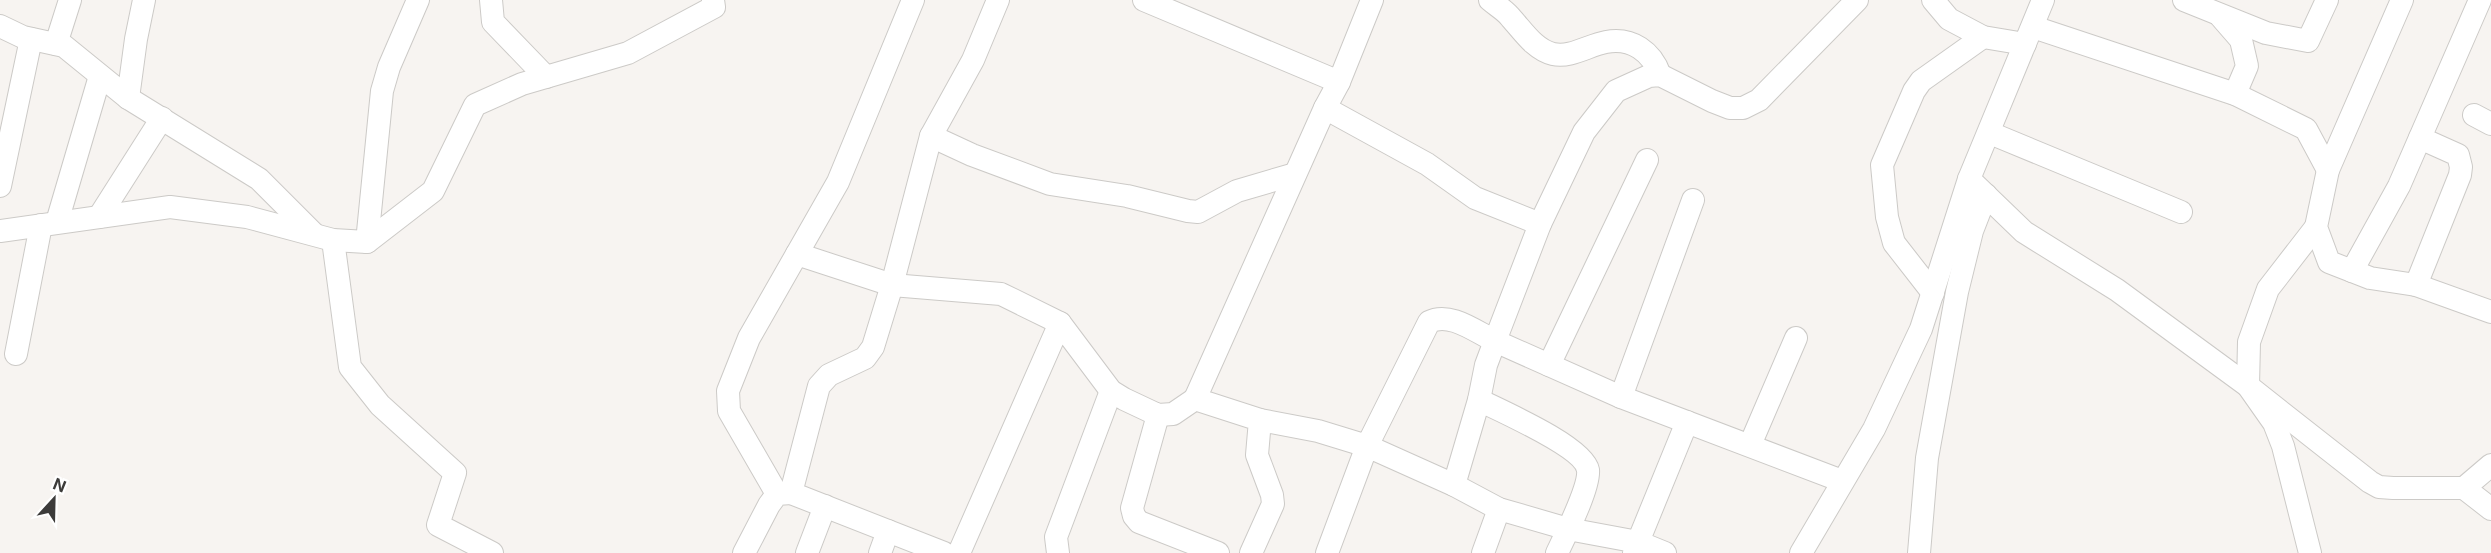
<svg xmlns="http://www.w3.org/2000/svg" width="2491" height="553" font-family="Inter,sans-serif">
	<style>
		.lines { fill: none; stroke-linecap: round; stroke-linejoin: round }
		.minor-casing { stroke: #cccac7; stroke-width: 24 }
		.minor { stroke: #fff; stroke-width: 22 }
	</style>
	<rect width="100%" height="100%" fill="#f7f4f1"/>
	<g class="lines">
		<g class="minor-casing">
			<g id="minor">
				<path d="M 491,0 L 493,22 L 546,77"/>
				<path d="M 998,0 L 973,60 L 931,136 L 972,155 L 1050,184 L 1127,196 L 1188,211 L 1198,212 L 1237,191 L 1295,174"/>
				<path d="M 1144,0 L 1339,82"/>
				<path d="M 1490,0 C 1497,6 1506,11 1511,18 C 1523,31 1535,50 1553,54 C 1571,58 1589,45 1606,42 C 1632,37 1652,52 1660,75"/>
				<path d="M 1933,0 L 1949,19 L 1983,37 L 2025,44"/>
				<path d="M 2184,0 L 2266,33 L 2308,41 L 2327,0"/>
				<path d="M 2402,0 L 2328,170 L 2316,227 L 2329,262 L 2370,278 L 2416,285 L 2491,312"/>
				<path d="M 2221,17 L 2241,40 L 2247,66 L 2235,94"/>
				<path d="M 0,26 L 23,37 L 64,46 L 128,98 L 259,179 L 314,234"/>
				<path d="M 2033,27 L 2235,94 L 2306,129 L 2328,170"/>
				<path d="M 56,44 L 70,0"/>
				<path d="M 128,98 L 136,39 L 144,0"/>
				<path d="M 1325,108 L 1427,164 L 1475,198 L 1540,224"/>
				<path d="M 2474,115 L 2491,124"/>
				<path d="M 1990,133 L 2181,212"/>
				<path d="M 931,136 L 892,285 L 873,347 L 865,358 L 829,375 L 819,386 L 791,493 L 944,553"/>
				<path d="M 1969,179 L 2024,232 L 2117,290 L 2248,386 L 2370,482 L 2379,487 L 2393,488 L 2464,488 L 2491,465"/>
				<path d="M 0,186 L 31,39"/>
				<path d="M 99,217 L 162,118"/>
				<path d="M 57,222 L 100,76"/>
				<path d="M 0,231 L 170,207 L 247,217 L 333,240 L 367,242 L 433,191 L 475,105 L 522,84 L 628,53 L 714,7 L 713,0"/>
				<path d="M 333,240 L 350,367 L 380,405 L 455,473 L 438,525 L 492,553"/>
				<path d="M 367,242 L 382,91 L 389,67 L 418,0"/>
				<path d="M 797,254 L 892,285 L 1001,294 L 1060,323"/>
				<path d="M 2352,271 L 2399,186 L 2480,0"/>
				<path d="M 2416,285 L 2460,175 L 2461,167 L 2458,155 L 2420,138"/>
				<path d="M 1933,293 L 1894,243 L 1887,217 L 1882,165 L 1914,91 L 1921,81 L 1983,37"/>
				<path d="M 16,354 L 41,225"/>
				<path d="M 1549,365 L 1647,160"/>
				<path d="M 1621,397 L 1693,200"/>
				<path d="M 1479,400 C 1501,411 1584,447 1588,470 C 1590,487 1565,536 1557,553"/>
				<path d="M 1158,415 L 1132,508 L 1134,516 L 1139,522 L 1218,553"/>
				<path d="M 1260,420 L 1318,431 L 1367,446 L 1429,322 C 1450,311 1476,332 1495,341 L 1540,224 L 1584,132 L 1616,91 L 1649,76 L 1660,75 L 1712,101 L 1730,108 L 1743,108 L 1759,100 L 1857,0"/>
				<path d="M 1750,445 L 1796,338"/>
				<path d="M 1454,485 L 1499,509 L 1568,529 L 1638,542 L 1634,553"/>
				<path d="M 2464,488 L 2491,509"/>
				<path d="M 777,494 L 729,411 L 728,391 L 749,338 L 838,182 L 913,0"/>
				<path d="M 744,553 L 769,505 L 777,494 L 791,493"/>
				<path d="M 807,553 L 825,506"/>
				<path d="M 880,553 L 888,531"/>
				<path d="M 959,553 L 1060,323 L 1111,391 L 1124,399 L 1158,415 L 1173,414 L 1195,399"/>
				<path d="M 1058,553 L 1056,537 L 1111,391"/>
				<path d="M 1251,553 L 1273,504 L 1272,495 L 1257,455 L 1260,420 L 1195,399 L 1325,108 L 1339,82 L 1372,0"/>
				<path d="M 1327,553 L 1367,446 L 1454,485 L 1479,400 L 1486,365 L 1495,341 L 1621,397 L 1842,481"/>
				<path d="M 1483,553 L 1499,509"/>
				<path d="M 1665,553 L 1638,542 L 1687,422"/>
				<path d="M 1801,553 L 1874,429 L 1921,329 L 1969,179 L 2043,0"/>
				<path d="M 1919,553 L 1927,458 L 1957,292 L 1972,231 L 1986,195"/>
				<path d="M 2310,553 L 2283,446 L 2274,423 L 2248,386 L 2249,342 L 2268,289 L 2316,227"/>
			</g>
		</g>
		<use href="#minor" class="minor"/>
	</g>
	<g transform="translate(54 499) rotate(22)" stroke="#ffffff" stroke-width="4.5" paint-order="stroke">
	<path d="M0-4.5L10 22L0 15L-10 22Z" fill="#3c3b3a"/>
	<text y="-9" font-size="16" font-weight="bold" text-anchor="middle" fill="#3c3b3a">N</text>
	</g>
</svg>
